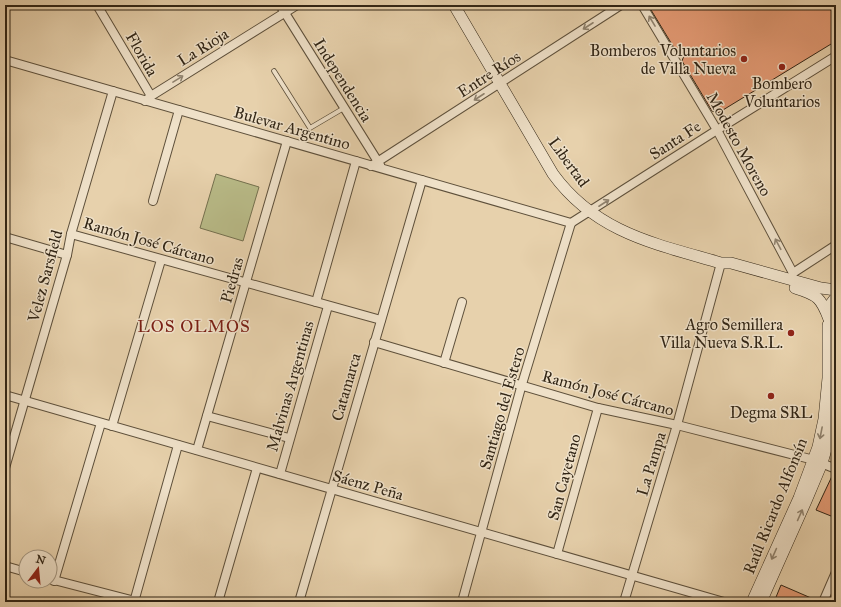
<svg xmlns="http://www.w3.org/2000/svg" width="841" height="607" font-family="'IM FELL Great Primer',serif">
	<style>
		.green { fill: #b8ba87; stroke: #74704e }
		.building { fill: #e39a74; stroke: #312515 }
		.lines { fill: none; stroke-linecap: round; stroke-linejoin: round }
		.service-casing { stroke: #5e503b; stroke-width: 5.5 }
		.minor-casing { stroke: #5e503b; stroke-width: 10 }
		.secondary-casing { stroke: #312515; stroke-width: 12 }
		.service { stroke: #efe1c9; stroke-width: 4 }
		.minor { stroke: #efe1c9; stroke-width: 8 }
		.secondary { stroke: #efe1c9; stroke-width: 11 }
		.oneway { stroke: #90836f }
		.poi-dot { fill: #8f2418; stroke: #efe1c9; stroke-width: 1.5 }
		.labels { text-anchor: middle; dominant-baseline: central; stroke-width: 3; stroke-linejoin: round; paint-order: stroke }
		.street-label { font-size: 16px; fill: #312515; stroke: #efe1c9 }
		.poi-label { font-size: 16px; fill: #312515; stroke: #efe1c9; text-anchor: end }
		.neighbourhood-label { font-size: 17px; letter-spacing: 1px; fill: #7a1f14; stroke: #efe1c9 }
	</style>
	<rect width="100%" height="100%" fill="#e7d1ac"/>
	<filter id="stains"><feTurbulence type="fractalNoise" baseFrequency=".005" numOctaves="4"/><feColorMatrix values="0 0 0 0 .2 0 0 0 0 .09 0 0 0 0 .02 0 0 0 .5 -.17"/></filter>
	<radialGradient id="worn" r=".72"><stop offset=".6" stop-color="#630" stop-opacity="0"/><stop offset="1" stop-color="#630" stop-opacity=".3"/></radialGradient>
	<path class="green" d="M 216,174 L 259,187 L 243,241 L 200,228 Z"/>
	<g class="building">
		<path d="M 648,5 L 828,5 L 836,19 L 836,41 L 718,113 L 712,111 L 682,61 L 685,53 L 676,51 Z"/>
		<path d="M 833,474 L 836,474 L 836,518 L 816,510 Z"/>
		<path d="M 781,585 L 818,601 L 818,602 L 774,602 Z"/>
	</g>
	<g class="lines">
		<g class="service-casing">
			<path id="service" d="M 274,71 L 310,128 L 344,108"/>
		</g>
		<g class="minor-casing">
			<g id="minor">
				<path d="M 97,5 L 151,96"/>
				<path d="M 280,5 L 380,165"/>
				<path d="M 642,5 L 717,130 L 793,273 L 791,279"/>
				<path d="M 5,60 L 571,223"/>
				<path d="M 145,101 L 151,96 L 297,5"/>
				<path d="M 371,166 L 621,5"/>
				<path d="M 153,201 L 179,110"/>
				<path d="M 571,223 L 717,130 L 836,56"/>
				<path d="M 71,234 L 381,320"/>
				<path d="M 5,237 L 67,255"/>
				<path d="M 793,273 L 836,245"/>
				<path d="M 316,302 L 356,161"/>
				<path d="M 374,342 L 598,408 L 677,425 L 814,460 L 836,469"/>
				<path d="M 444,363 L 462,302"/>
				<path d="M 5,395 L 724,602"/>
				<path d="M 207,416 L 289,438"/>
				<path d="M 112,426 L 161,260"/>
				<path d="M 197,450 L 287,141"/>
				<path d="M 5,468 L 67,255 L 71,234 L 113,91"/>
				<path d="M 280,474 L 328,306"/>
				<path d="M 557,554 L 598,408"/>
				<path d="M 5,566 L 26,572"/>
				<path d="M 50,579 L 139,602"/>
				<path d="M 54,581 L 101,423"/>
				<path d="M 134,602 L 178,445"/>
				<path d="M 218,602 L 257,468"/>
				<path d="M 299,602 L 422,180"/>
				<path d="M 462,602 L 522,384 L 571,223"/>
				<path d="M 624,602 L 677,425 L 721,263"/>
				<path d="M 823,602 L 836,572"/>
			</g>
		</g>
		<g class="secondary-casing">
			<g id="secondary">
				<path d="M 454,5 L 553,174 C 596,233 656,244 721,263 L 731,263 L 821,288 L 836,290"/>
				<path d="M 795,288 C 818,295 821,298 829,319"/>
				<path d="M 829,318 L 830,305 L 836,297"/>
				<path d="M 752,602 L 799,498 L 818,447 L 824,419 L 828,378 L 828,325"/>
				<path d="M 761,602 L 806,501 L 822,463 L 829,439 L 836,400"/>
			</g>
		</g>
		<use href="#service" class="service"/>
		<use href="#minor" class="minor"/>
		<use href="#secondary" class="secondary"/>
	</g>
	<defs><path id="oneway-shaft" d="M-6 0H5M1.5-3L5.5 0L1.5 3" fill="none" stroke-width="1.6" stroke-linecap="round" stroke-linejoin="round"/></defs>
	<g class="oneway">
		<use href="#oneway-shaft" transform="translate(652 21) rotate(-121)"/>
		<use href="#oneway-shaft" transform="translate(588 26) rotate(147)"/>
		<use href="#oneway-shaft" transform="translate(178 79) rotate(-32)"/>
		<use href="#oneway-shaft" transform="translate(479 97) rotate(147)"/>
		<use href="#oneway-shaft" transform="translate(604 203) rotate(-33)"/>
		<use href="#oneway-shaft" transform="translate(778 244) rotate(-118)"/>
		<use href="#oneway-shaft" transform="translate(821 433) rotate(101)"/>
		<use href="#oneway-shaft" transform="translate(800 515) rotate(-66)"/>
		<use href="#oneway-shaft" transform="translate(774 554) rotate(114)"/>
	</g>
	<g class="poi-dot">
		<circle cx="744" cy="59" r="4"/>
		<circle cx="782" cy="67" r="4"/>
		<circle cx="791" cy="333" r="4"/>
		<circle cx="771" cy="396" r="4"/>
	</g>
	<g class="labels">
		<g class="street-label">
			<text transform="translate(203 47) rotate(-32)">La Rioja</text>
			<text transform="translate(142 54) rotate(60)">Florida</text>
			<text transform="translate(489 74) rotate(-33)">Entre Ríos</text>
			<text transform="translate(343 80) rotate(58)">Independencia</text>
			<text transform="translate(292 128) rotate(16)">Bulevar Argentino</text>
			<text transform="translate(675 140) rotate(-33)">Santa Fe</text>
			<text transform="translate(739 144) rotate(61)">Modesto Moreno</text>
			<text transform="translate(569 162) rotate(54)">Libertad</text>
			<text transform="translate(149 241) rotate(16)">Ramón José Cárcano</text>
			<text transform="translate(45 276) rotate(-75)">Velez Sarsfield</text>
			<text transform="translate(232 280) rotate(-74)">Piedras</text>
			<text transform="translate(290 386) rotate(-74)">Malvinas Argentinas</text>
			<text transform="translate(346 387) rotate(-74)">Catamarca</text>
			<text transform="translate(608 393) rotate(15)">Ramón José Cárcano</text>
			<text transform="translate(502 408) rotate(-74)">Santiago del Estero</text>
			<text transform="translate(651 464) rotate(-73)">La Pampa</text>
			<text transform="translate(564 477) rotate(-75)">San Cayetano</text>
			<text transform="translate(368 485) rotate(16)">Sáenz Peña</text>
			<text transform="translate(775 506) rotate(-68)">Raúl Ricardo Alfonsín</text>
		</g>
		<g class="poi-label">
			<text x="736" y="50">Bomberos Voluntarios<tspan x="736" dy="18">de Villa Nueva</tspan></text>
			<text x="782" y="83" text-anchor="middle">Bombero<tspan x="782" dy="18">Voluntarios</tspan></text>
			<text x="783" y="324">Agro Semillera<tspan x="783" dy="18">Villa Nueva S.R.L.</tspan></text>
			<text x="771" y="412" text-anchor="middle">Degma SRL</text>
		</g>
		<g class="neighbourhood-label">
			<text x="194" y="326">LOS OLMOS</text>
		</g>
	</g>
	<rect width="841" height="607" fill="none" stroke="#e7d1ac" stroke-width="20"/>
	<rect x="6" y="6" width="829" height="595" fill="none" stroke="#312515" stroke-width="2"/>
	<rect x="10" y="10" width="821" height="587" fill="none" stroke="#312515"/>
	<g transform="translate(38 569) rotate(16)"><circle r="19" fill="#efe1c9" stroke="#a39681"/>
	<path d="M0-3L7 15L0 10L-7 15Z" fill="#8f2418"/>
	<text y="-6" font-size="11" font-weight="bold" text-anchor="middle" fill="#312515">N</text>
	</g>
	<rect width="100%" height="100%" filter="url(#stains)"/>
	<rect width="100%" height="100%" fill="url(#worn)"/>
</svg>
